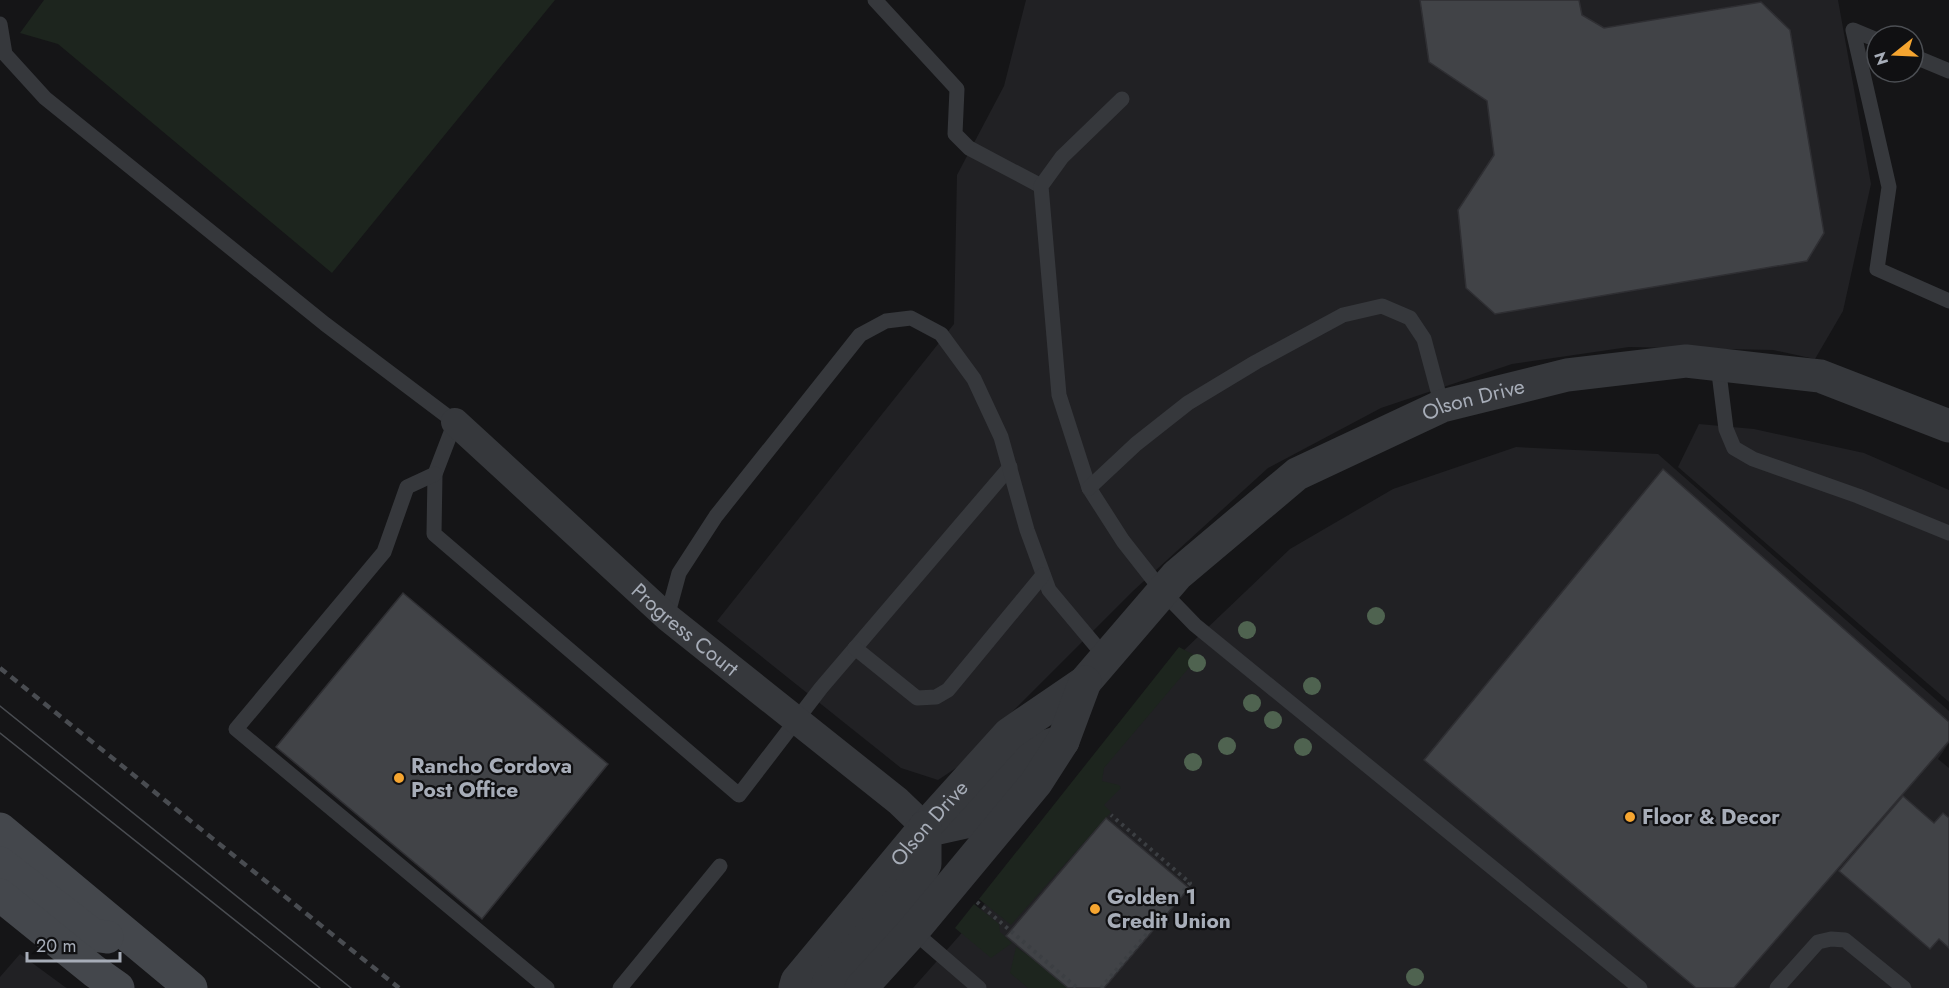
<svg xmlns="http://www.w3.org/2000/svg" width="1949" height="988" font-family="Jost,sans-serif">
	<style>
		.built { fill: #212124 }
		.green { fill: #1d251e }
		.building { fill: #414347; stroke: #2f2f33; stroke-width: 1.5 }
		.lines { fill: none; stroke-linecap: round; stroke-linejoin: round }
		.path { stroke: #3c3f43; stroke-width: 4; stroke-dasharray: 3 4.5; stroke-linecap: butt }
		.service { stroke: #36383c; stroke-width: 15 }
		.minor { stroke: #36383c; stroke-width: 28 }
		.tertiary { stroke: #36383c; stroke-width: 33 }
		.secondary { stroke: #44474c; stroke-width: 33 }
		.tram { stroke: #494c51; stroke-width: 1.5 }
		.rail { stroke: #494c51; stroke-width: 4.5; stroke-dasharray: 8 6; stroke-linecap: butt }
		.tree { fill: #4f6350 }
		.poi-dot { fill: #f5a530; stroke: #101012; stroke-width: 2 }
		.labels { text-anchor: middle; dominant-baseline: central; stroke-width: 4.5; stroke-linejoin: round; paint-order: stroke }
		.street-label { font-size: 21px; fill: #a7adb8; stroke: #101012 }
		.poi-label { font-size: 21px; font-weight: bold; fill: #a7adb8; stroke: #101012; text-anchor: start }
	</style>
	<rect width="100%" height="100%" fill="#151517"/>
	<g class="built">
		<path d="M 1026,0 L 1838,0 L 1871,184 L 1843,311 L 1815,359 L 1773,350 L 1629,347 L 1512,364 L 1381,408 L 1268,468 L 1133,591 L 956,768 L 938,780 L 901,768 L 717,621 L 954,324 L 957,175 L 1004,86 Z"/>
		<path d="M 1699,424 L 1754,429 L 1864,453 L 1949,490 L 1949,702 L 1678,467 Z"/>
		<path d="M 1516,447 L 1658,454 L 1949,711 L 1949,743 L 1938,759 L 1949,768 L 1949,988 L 913,988 L 960,935 L 1180,654 L 1290,549 L 1393,489 Z"/>
		<path d="M 20,954 L 65,987 L 67,988 L 0,988 L 0,977 Z"/>
	</g>
	<g class="green">
		<path d="M 44,0 L 555,0 L 332,273 L 58,44 L 20,33 Z"/>
		<path d="M 1179,647 L 1198,657 L 1104,768 L 1102,781 L 1119,785 L 1121,788 L 1104,805 L 1111,812 L 1011,925 L 979,899 Z"/>
		<path d="M 974,904 L 999,924 L 1000,932 L 1012,943 L 991,958 L 955,928 Z"/>
		<path d="M 1016,947 L 1029,956 L 1033,956 L 1071,988 L 1028,988 L 1010,973 Z"/>
	</g>
	<g class="building">
		<path d="M 1420,0 L 1579,0 L 1582,15 L 1604,28 L 1761,2 L 1790,30 L 1824,233 L 1807,261 L 1495,314 L 1466,288 L 1458,210 L 1494,155 L 1487,101 L 1429,62 Z"/>
		<path d="M 1663,469 L 1949,722 L 1949,741 L 1734,988 L 1696,988 L 1424,760 Z"/>
		<path d="M 403,593 L 608,764 L 482,919 L 276,747 Z"/>
		<path d="M 1903,796 L 1934,823 L 1943,813 L 1949,818 L 1949,948 L 1939,939 L 1930,949 L 1839,871 Z"/>
		<path d="M 1106,818 L 1189,888 L 1104,988 L 1068,988 L 1006,936 Z"/>
	</g>
	<g class="lines">
		<g class="path">
			<path d="M 977,902 L 1077,988"/>
			<path d="M 1101,988 L 1190,883 L 1111,815"/>
		</g>
		<g class="service">
			<path d="M 875,0 L 957,89 L 955,134 L 969,148 L 1041,186"/>
			<path d="M 0,24 L 5,54 L 45,98 L 325,324 L 455,422 L 435,474 L 434,534 L 739,795 L 821,688 L 1010,467"/>
			<path d="M 1877,40 L 1853,30 L 1889,187 L 1877,269 L 1949,301"/>
			<path d="M 1913,56 L 1949,71"/>
			<path d="M 1122,99 L 1062,157 L 1041,186 L 1059,395 L 1089,488 L 1123,541 L 1163,592 L 1195,625 L 1640,988"/>
			<path d="M 1718,365 L 1726,429 L 1734,448 L 1753,459 L 1858,496 L 1949,533"/>
			<path d="M 435,474 L 407,487 L 384,552 L 236,729 L 547,988"/>
			<path d="M 1089,488 L 1136,444 L 1188,403 L 1256,362 L 1343,315 L 1382,306 L 1410,318 L 1424,339 L 1442,406"/>
			<path d="M 667,617 L 679,573 L 716,516 L 860,335 L 886,321 L 911,318 L 941,334 L 974,379 L 1001,437 L 1027,530 L 1049,590 L 1106,658"/>
			<path d="M 855,648 L 917,698 L 936,697 L 948,690 L 1043,575"/>
			<path d="M 913,931 L 979,988"/>
			<path d="M 620,988 L 720,866"/>
			<path d="M 1777,988 L 1818,942 L 1831,939 L 1845,940 L 1904,988"/>
		</g>
		<path class="minor" id="s1" d="M 455,422 L 667,617 L 898,801 L 925,827"/>
		<g class="tertiary">
			<path d="M 925,827 L 939,828 L 966,822 L 1014,767 L 1034,750 L 1063,741"/>
			<path id="s2" d="M 795,988 L 797,981 L 925,827 L 1009,734 L 1085,682 L 1177,575 L 1297,474 L 1442,406 L 1567,375 L 1686,361 L 1820,376 L 1949,426"/>
			<path d="M 828,988 L 828,983 L 917,881 L 925,864 L 925,827"/>
			<path d="M 861,988 L 913,931 L 1036,783 L 1063,741 L 1085,682"/>
		</g>
		<g class="secondary">
			<path d="M 0,829 L 191,988"/>
			<path d="M 0,863 L 93,935 L 107,937"/>
			<path d="M 0,895 L 94,971 L 118,988"/>
		</g>
		<g class="tram">
			<path d="M 0,706 L 351,988"/>
			<path d="M 0,733 L 320,988"/>
		</g>
		<path class="rail" d="M 0,668 L 399,988"/>
	</g>
	<g class="tree">
		<circle cx="1376" cy="616" r="9"/>
		<circle cx="1247" cy="630" r="9"/>
		<circle cx="1197" cy="663" r="9"/>
		<circle cx="1312" cy="686" r="9"/>
		<circle cx="1252" cy="703" r="9"/>
		<circle cx="1273" cy="720" r="9"/>
		<circle cx="1227" cy="746" r="9"/>
		<circle cx="1303" cy="747" r="9"/>
		<circle cx="1193" cy="762" r="9"/>
		<circle cx="1415" cy="977" r="9"/>
	</g>
	<g class="poi-dot">
		<circle cx="399" cy="778" r="6"/>
		<circle cx="1630" cy="817" r="6"/>
		<circle cx="1095" cy="909" r="6"/>
	</g>
	<g class="labels">
		<g class="street-label">
			<text stroke="none"><textPath href="#s2" startOffset="915">Olson Drive</textPath></text>
			<text stroke="none"><textPath href="#s1" startOffset="310">Progress Court</textPath></text>
			<text stroke="none"><textPath href="#s2" startOffset="213">Olson Drive</textPath></text>
		</g>
		<g class="poi-label">
			<text x="411" y="766">Rancho Cordova<tspan x="411" dy="24">Post Office</tspan></text>
			<text x="1642" y="817">Floor &amp; Decor</text>
			<text x="1107" y="897">Golden 1<tspan x="1107" dy="24">Credit Union</tspan></text>
		</g>
	</g>
	<g transform="translate(1895 54) rotate(252)"><circle r="28" fill="#101012" stroke="#4c4f54" stroke-width="1.5"/>
	<path d="M0-4.5L10 22L0 15L-10 22Z" fill="#f5a530"/>
	<text y="-9" font-size="16" font-weight="bold" text-anchor="middle" fill="#a7adb8">N</text>
	</g>
	<path d="M27 952v9h93v-9" fill="none" stroke="#a7adb8" stroke-width="3"/>
	<text x="36" y="952" font-size="18" fill="#a7adb8" stroke="#101012" stroke-width="4.5" paint-order="stroke">20 m</text>
</svg>
